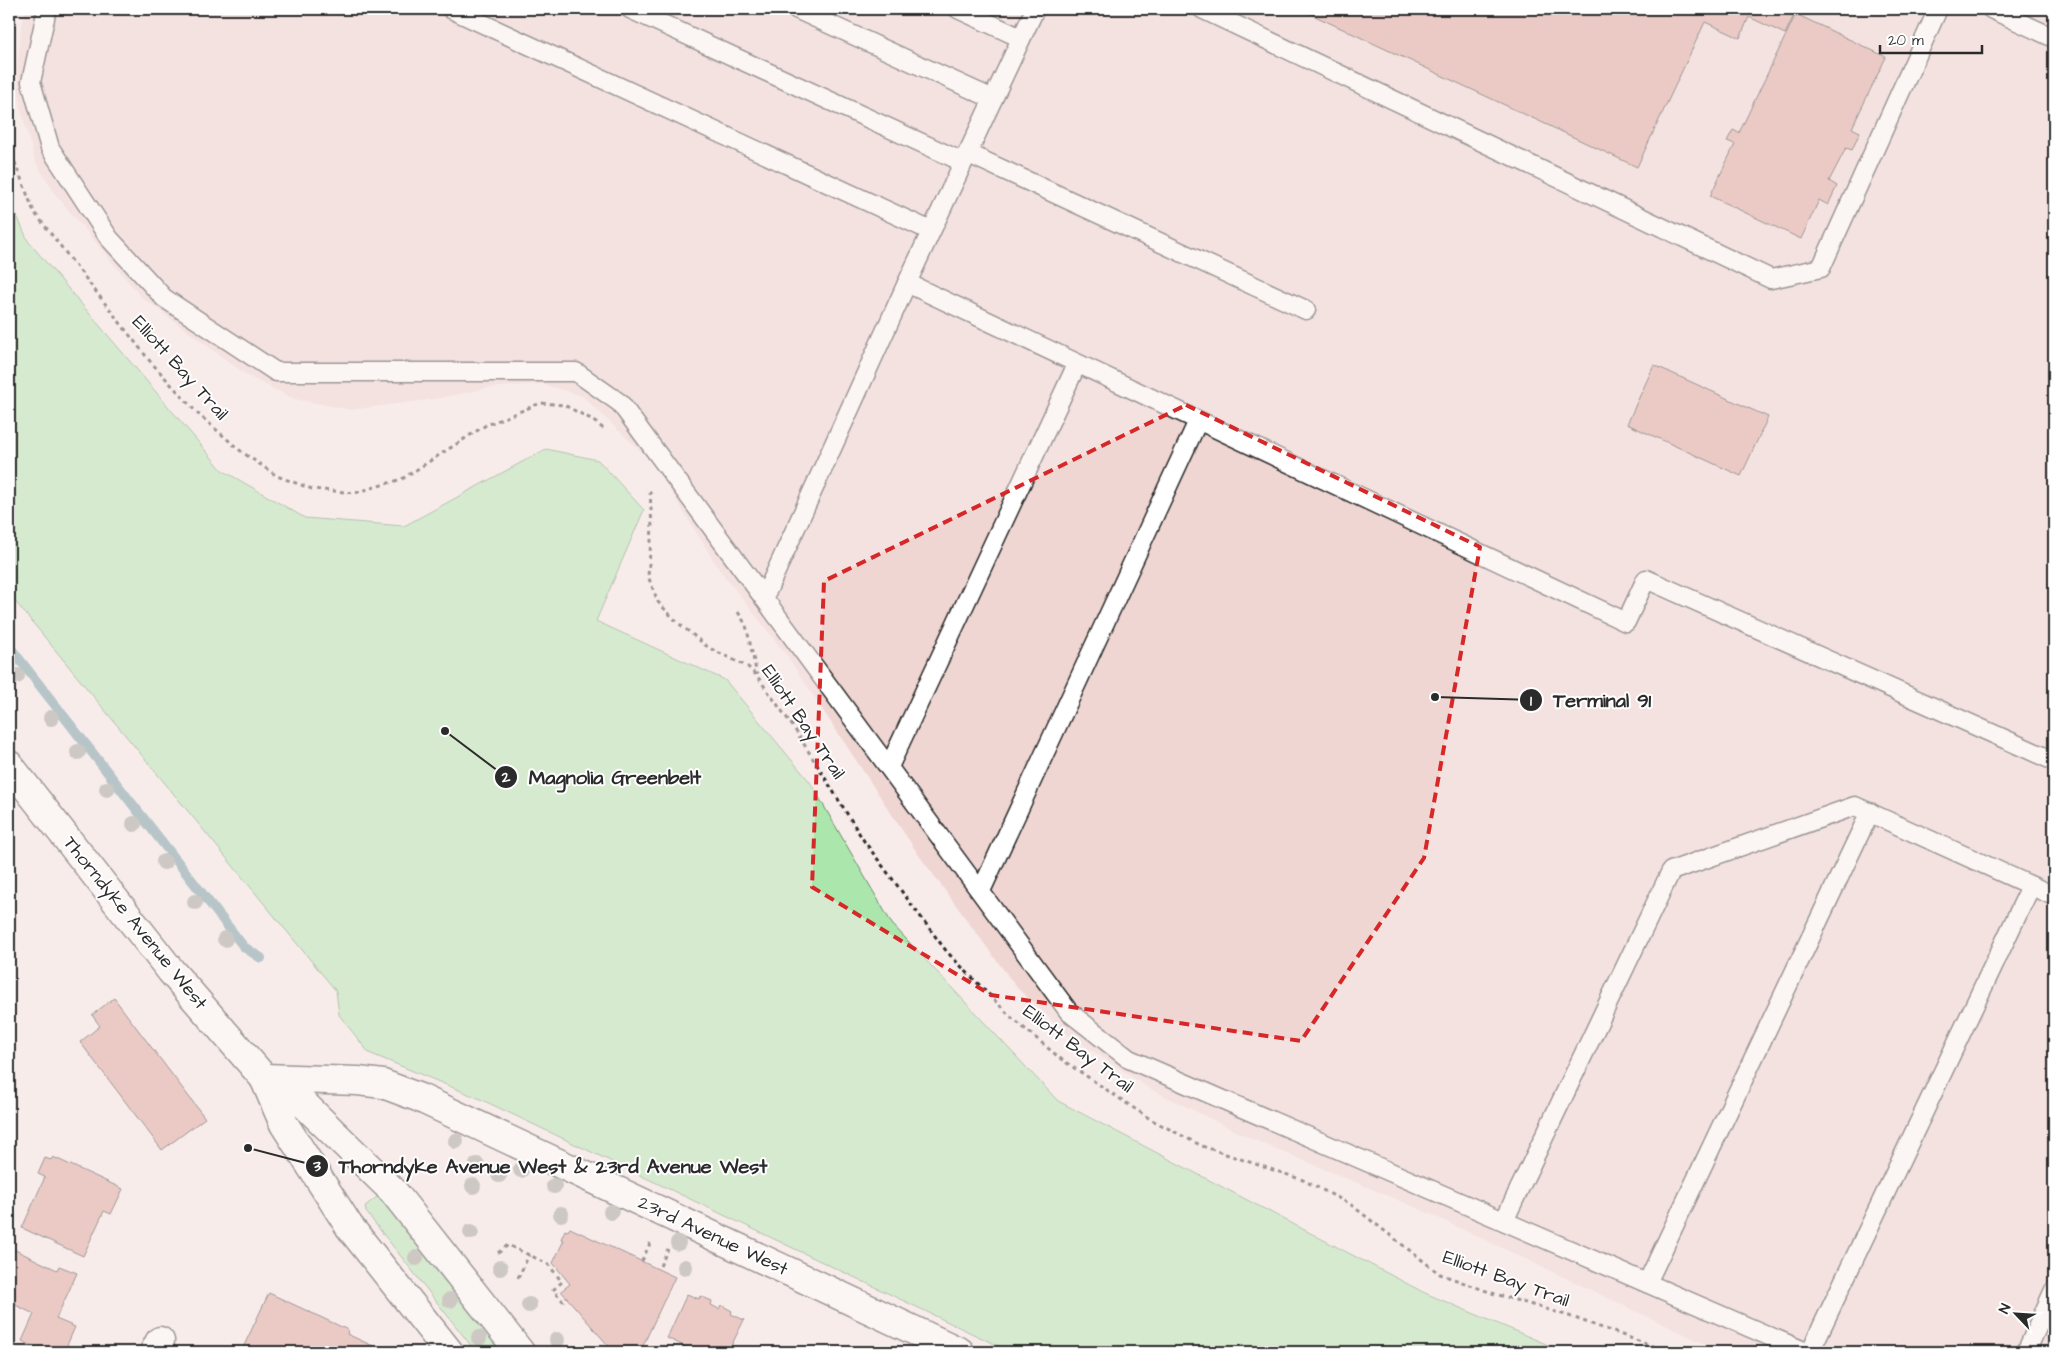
<svg xmlns="http://www.w3.org/2000/svg" width="2063" height="1361" font-family="'Architects Daughter',sans-serif">
	<style>
		.built { fill: #efd6d2 }
		.green { fill: #abe7ad; stroke: #6b896c }
		.lines { fill: none; stroke-linecap: round; stroke-linejoin: round }
		.stream { stroke: #6796a0; stroke-width: 10 }
		.building { fill: #dba199; stroke: #2b2b2b }
		.service-casing { stroke: #2b2b2b; stroke-width: 21 }
		.minor-casing { stroke: #2b2b2b; stroke-width: 31 }
		.secondary-casing { stroke: #2b2b2b; stroke-width: 31 }
		.path { stroke: #2b2b2b; stroke-width: 3; stroke-dasharray: 4 4; stroke-linecap: butt }
		.service { stroke: #fff; stroke-width: 18 }
		.minor { stroke: #fff; stroke-width: 28 }
		.secondary { stroke: #fff; stroke-width: 28 }
		.tree { fill: #999c94 }
		.marked { fill: none; stroke: #d62828; stroke-width: 4; stroke-dasharray: 10 6; stroke-linejoin: round }
		.labels { text-anchor: middle; dominant-baseline: central; stroke-width: 4; stroke-linejoin: round; paint-order: stroke }
		.street-label { font-size: 19px; fill: #2b2b2b; stroke: #fff }
		.leader { fill: none; stroke: #2b2b2b; stroke-width: 2 }
		.callout-dot { fill: #2b2b2b; stroke: #fff; stroke-width: 2 }
		.mark-label { font-size: 15px; text-anchor: middle; font-weight: bold; fill: #fff }
		.callout-label { font-size: 20px; text-anchor: middle; font-weight: bold; fill: #2b2b2b; stroke: #fff; stroke-width: 4; stroke-linejoin: round; paint-order: stroke }
	</style>
	<rect width="100%" height="100%" fill="#f8eceb"/>
	<filter id="ink" filterUnits="userSpaceOnUse"><feTurbulence type="fractalNoise" baseFrequency=".02" numOctaves="2"/><feDisplacementMap in="SourceGraphic" scale="10" xChannelSelector="R" yChannelSelector="G"/><feConvolveMatrix kernelMatrix="1 2 1 2 8 2 1 2 1" color-interpolation-filters="sRGB"/></filter>
	<g filter="url(#ink)">
		<path class="built" d="M 26,9 L 2054,9 L 2054,1352 L 1722,1352 L 1419,1209 L 1247,1137 L 1150,1089 L 1068,1035 L 1017,988 L 918,854 L 787,656 L 718,568 L 654,464 L 582,396 L 542,384 L 489,388 L 436,399 L 351,410 L 294,399 L 249,377 L 141,297 L 55,194 L 35,161 L 20,107 L 17,68 L 21,28 Z"/>
		<g class="green">
			<path d="M 9,197 L 28,241 L 222,470 L 305,518 L 404,526 L 546,449 L 598,460 L 644,510 L 596,621 L 725,680 L 810,782 L 892,924 L 1058,1101 L 1425,1293 L 1565,1352 L 1011,1352 L 478,1098 L 369,1053 L 339,1015 L 336,991 L 9,594 Z"/>
			<path d="M 377,1197 L 386,1203 L 505,1352 L 476,1352 L 366,1212 L 365,1206 Z"/>
		</g>
		<g class="lines">
			<path class="stream" d="M 9,646 L 244,947 L 261,958"/>
		</g>
		<g class="building">
			<path d="M 1300,9 L 1797,9 L 1785,34 L 1749,17 L 1740,38 L 1705,22 L 1637,167 Z"/>
			<path d="M 1796,14 L 1886,57 L 1852,128 L 1860,132 L 1852,150 L 1846,148 L 1829,181 L 1837,186 L 1828,205 L 1819,200 L 1801,239 L 1710,196 L 1735,144 L 1727,141 L 1733,130 L 1739,133 Z"/>
			<path d="M 1654,365 L 1768,417 L 1741,476 L 1627,424 Z"/>
			<path d="M 114,998 L 205,1118 L 162,1150 L 80,1042 L 100,1026 L 92,1015 Z"/>
			<path d="M 53,1157 L 123,1189 L 111,1214 L 104,1211 L 83,1256 L 22,1228 L 45,1177 L 38,1174 L 45,1158 L 51,1160 Z"/>
			<path d="M 570,1228 L 675,1277 L 640,1352 L 613,1351 L 561,1291 L 570,1284 L 553,1263 L 564,1240 L 561,1239 L 565,1230 L 568,1231 Z"/>
			<path d="M 9,1247 L 57,1270 L 59,1266 L 77,1273 L 56,1319 L 75,1327 L 64,1352 L 45,1352 L 22,1341 L 34,1314 L 9,1302 Z"/>
			<path d="M 269,1293 L 348,1330 L 347,1334 L 375,1347 L 372,1352 L 241,1352 Z"/>
			<path d="M 687,1294 L 699,1299 L 700,1296 L 712,1301 L 711,1305 L 719,1309 L 721,1305 L 732,1311 L 731,1314 L 744,1320 L 728,1352 L 697,1352 L 667,1338 Z"/>
		</g>
		<g class="lines">
			<g class="service-casing">
				<g id="service">
					<path d="M 47,9 L 31,82 L 50,148 L 109,238 L 164,298 L 276,372 L 576,372 L 620,403 L 1069,1012 L 1129,1059 L 1806,1352"/>
					<path d="M 451,9 L 931,231"/>
					<path d="M 630,9 L 963,162"/>
					<path d="M 796,9 L 993,99"/>
					<path d="M 958,9 L 1021,38"/>
					<path d="M 1202,9 L 1771,279 L 1821,268 L 1938,9"/>
					<path d="M 1991,9 L 2054,38"/>
					<path d="M 967,153 L 1306,310"/>
					<path d="M 907,283 L 1626,622 L 1646,579 L 2054,761"/>
					<path d="M 764,598 L 907,283 L 1035,9"/>
					<path d="M 889,767 L 1077,364"/>
					<path d="M 981,891 L 1198,421"/>
					<path d="M 1504,1221 L 1671,871 L 1855,806 L 2054,896"/>
					<path d="M 1647,1283 L 1870,812"/>
					<path d="M 1810,1352 L 2031,886"/>
					<path d="M 2026,1352 L 2054,1290"/>
				</g>
			</g>
			<g class="minor-casing">
				<g id="minor">
					<path d="M 264,1078 L 358,1081 L 383,1084 L 420,1098 L 960,1352"/>
					<path d="M 154,1352 L 160,1341"/>
				</g>
			</g>
			<g class="secondary-casing">
				<g id="secondary">
					<path d="M 9,765 L 171,971 L 264,1078 L 305,1105 L 393,1191 L 520,1352"/>
					<path d="M 264,1078 L 284,1124 L 349,1226 L 449,1352"/>
				</g>
			</g>
			<g class="path">
				<path d="M 9,147 L 34,212 L 149,360 L 197,413 L 242,452 L 277,476 L 312,489 L 355,493 L 402,479 L 486,425 L 541,403 L 564,405 L 591,419 L 605,430"/>
				<path d="M 650,491 L 652,528 L 648,576 L 658,602 L 677,622 L 709,648 L 748,667 L 757,676 L 794,728 L 864,841 L 947,952 L 1012,1018 L 1061,1059 L 1150,1119 L 1202,1146 L 1303,1180 L 1350,1204 L 1440,1274 L 1492,1293 L 1569,1316 L 1669,1352"/>
				<path d="M 738,612 L 746,625 L 757,675"/>
				<path d="M 498,1253 L 508,1245 L 548,1264 L 562,1282 L 553,1290 L 563,1301 L 567,1297"/>
				<path d="M 642,1261 L 651,1241"/>
				<path d="M 660,1266 L 668,1249"/>
				<path d="M 518,1278 L 529,1255"/>
			</g>
			<use href="#service" class="service"/>
			<use href="#minor" class="minor"/>
			<use href="#secondary" class="secondary"/>
		</g>
		<g class="tree">
			<circle cx="17" cy="676" r="8"/>
			<circle cx="51" cy="718" r="8"/>
			<circle cx="78" cy="752" r="8"/>
			<circle cx="107" cy="789" r="8"/>
			<circle cx="134" cy="824" r="8"/>
			<circle cx="164" cy="862" r="8"/>
			<circle cx="195" cy="902" r="8"/>
			<circle cx="225" cy="939" r="8"/>
			<circle cx="456" cy="1141" r="8"/>
			<circle cx="477" cy="1165" r="8"/>
			<circle cx="521" cy="1170" r="8"/>
			<circle cx="499" cy="1175" r="8"/>
			<circle cx="473" cy="1186" r="8"/>
			<circle cx="554" cy="1186" r="8"/>
			<circle cx="611" cy="1212" r="8"/>
			<circle cx="561" cy="1214" r="8"/>
			<circle cx="471" cy="1232" r="8"/>
			<circle cx="678" cy="1243" r="8"/>
			<circle cx="416" cy="1258" r="8"/>
			<circle cx="685" cy="1267" r="8"/>
			<circle cx="500" cy="1268" r="8"/>
			<circle cx="450" cy="1300" r="8"/>
			<circle cx="529" cy="1305" r="8"/>
			<circle cx="479" cy="1338" r="8"/>
			<circle cx="557" cy="1340" r="8"/>
		</g>
	</g>
	<path d="M0 0H2063V1361H0ZM 1186,405 L 1480,547 L 1424,858 L 1301,1041 L 991,995 L 812,887 L 824,581 Z" fill="#f8eceb" fill-opacity=".55" fill-rule="evenodd"/>
	<path class="marked" d="M 1186,405 L 1480,547 L 1424,858 L 1301,1041 L 991,995 L 812,887 L 824,581 Z"/>
	<g class="labels">
		<g class="street-label">
			<text transform="translate(180 368) rotate(48)">Elliott Bay Trail</text>
			<text transform="translate(803 722) rotate(56)">Elliott Bay Trail</text>
			<text transform="translate(135 923) rotate(51)">Thorndyke Avenue West</text>
			<text transform="translate(1078 1049) rotate(37)">Elliott Bay Trail</text>
			<text transform="translate(713 1236) rotate(25)">23rd Avenue West</text>
			<text transform="translate(1506 1279) rotate(20)">Elliott Bay Trail</text>
		</g>
	</g>
	<path class="leader" d="M1435 697L1531 700M445 731L506 777M248 1148L317 1166"/>
	<g class="callout-dot">
		<circle cx="1435" cy="697" r="5"/>
		<circle cx="445" cy="731" r="5"/>
		<circle cx="248" cy="1148" r="5"/>
		<circle cx="1531" cy="700" r="12"/>
		<circle cx="506" cy="777" r="12"/>
		<circle cx="317" cy="1166" r="12"/>
	</g>
	<g class="mark-label">
		<text x="1531" y="706">1</text>
		<text x="506" y="782">2</text>
		<text x="317" y="1171">3</text>
	</g>
	<g class="callout-label">
		<text x="1602" y="707">Terminal 91</text>
		<text x="615" y="784">Magnolia Greenbelt</text>
		<text x="553" y="1173">Thorndyke Avenue West &amp; 23rd Avenue West</text>
	</g>
	<rect width="2063" height="1361" fill="none" stroke="#fff" stroke-width="30"/>
	<rect x="15" y="15" width="2033" height="1331" fill="none" stroke="#2b2b2b" stroke-width="2" filter="url(#ink)"/>
	<g transform="translate(2016 1314) rotate(295)" stroke="#ffffff" stroke-width="4" paint-order="stroke">
	<path d="M0-4L9 19L0 12L-9 19Z" fill="#2b2b2b"/>
	<text y="-8" font-size="14" font-weight="bold" text-anchor="middle" fill="#2b2b2b">N</text>
	</g>
	<path d="M1880 45v8h102v-8" fill="none" stroke="#2b2b2b" stroke-width="2.5"/>
	<text x="1888" y="45" font-size="15" fill="#2b2b2b" stroke="#ffffff" stroke-width="4" paint-order="stroke">20 m</text>
</svg>
